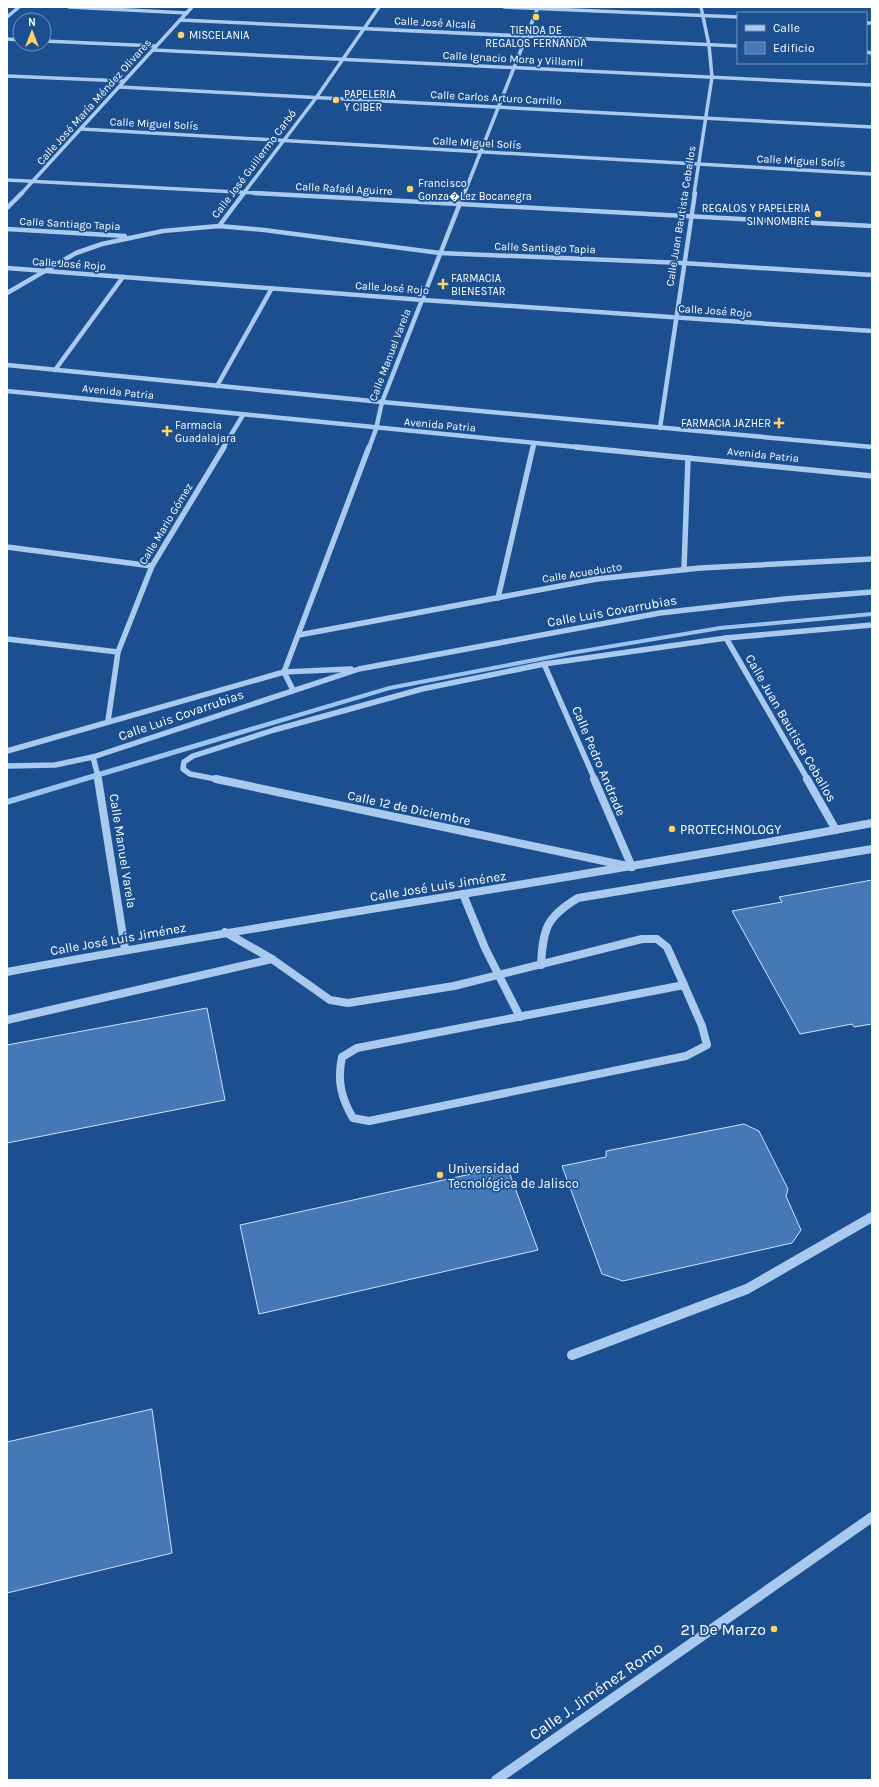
<svg xmlns="http://www.w3.org/2000/svg" width="879" height="1787" font-family="Karla,sans-serif">
	<style>
		.lines { fill: none; stroke-linecap: round; stroke-linejoin: round }
		.stream { fill: #9cc4f0; fill-rule: evenodd }
		.building { fill: #4478b7; stroke: #cfe3fa }
		.minor-far4 { stroke: #a9c9ee; stroke-width: 3.5 }
		.minor-far3 { stroke: #a9c9ee; stroke-width: 4.5 }
		.minor-far2 { stroke: #a9c9ee; stroke-width: 5.5 }
		.minor-far1 { stroke: #a9c9ee; stroke-width: 8 }
		.minor { stroke: #a9c9ee; stroke-width: 10 }
		.poi-dot { fill: #ffd166; stroke: #1b4f8f; stroke-width: 1.5 }
		.labels { text-anchor: middle; dominant-baseline: central; stroke-width: 3.5; stroke-linejoin: round; paint-order: stroke }
		.far-street-label { font-size: 11px; fill: #fff; stroke: #1b4f8f }
		.far-poi-label { font-size: 11px; fill: #fff; stroke: #1b4f8f; text-anchor: start }
		.street-label { font-size: 13px; fill: #fff; stroke: #1b4f8f }
		.poi-label { font-size: 13px; fill: #fff; stroke: #1b4f8f; text-anchor: start }
		.near-poi-label { font-size: 16px; fill: #fff; stroke: #1b4f8f; text-anchor: end }
		.near-street-label { font-size: 16px; fill: #fff; stroke: #1b4f8f }
	</style>
	<rect width="100%" height="100%" fill="#1b4f8f"/>
	<g class="lines">
		<path class="stream" d="M872 612V616L720 630 571 655 390 690 7 805V799L389 686 571 651 720 626Z"/>
	</g>
	<g class="building">
		<path d="M872 880V1024L854 1027 852 1024 800 1034 732 911 782 902 779 897Z"/>
		<path d="M207 1008 225 1100 7 1143V1045Z"/>
		<path d="M744 1124 759 1131 788 1189 786 1196 801 1230 792 1243 623 1281 602 1274 562 1166 606 1157V1151Z"/>
		<path d="M507 1166 538 1250 259 1314 240 1225Z"/>
		<path d="M152 1409 172 1553 7 1593V1442Z"/>
	</g>
	<g class="lines">
		<g class="minor-far4">
			<path d="M69 7 187 13"/>
			<path d="M504 7 738 17"/>
			<path d="M7 17 19 7"/>
			<path d="M180 20 738 46"/>
			<path d="M866 23H872"/>
			<path d="M7 39 20 40"/>
			<path d="M44 41 156 46"/>
			<path d="M153 50 872 85"/>
			<path d="M866 52 872 53"/>
			<path d="M7 76 124 81"/>
			<path d="M120 87 872 127"/>
			<path d="M82 129 872 174"/>
			<path d="M7 180 273 194"/>
			<path d="M21 194 192 7"/>
			<path d="M243 194 316 98 379 7"/>
			<path d="M464 194 538 7"/>
			<path d="M694 194 712 77 709 45 701 7"/>
		</g>
		<g class="minor-far3">
			<path d="M254 193 872 226"/>
			<path d="M7 208 22 193"/>
			<path d="M219 226 244 193"/>
			<path d="M7 229 125 236"/>
			<path d="M7 268 423 300 872 331"/>
			<path d="M7 293 76 253 102 244 163 231 219 226 264 230 440 253 683 263 872 275"/>
			<path d="M7 365 382 402 872 447"/>
			<path d="M55 370 123 277"/>
			<path d="M217 386 272 288"/>
			<path d="M7 391 586 448"/>
			<path d="M660 428 695 193"/>
			<path d="M223 448 243 415"/>
			<path d="M369 448 376 429 382 402 464 193"/>
			<path d="M533 448 534 443"/>
		</g>
		<g class="minor-far2">
			<path d="M576 447 872 476"/>
			<path d="M7 547 152 566"/>
			<path d="M684 569 688 458"/>
			<path d="M498 598 533 447"/>
			<path d="M299 635 597 579 700 568 872 559"/>
			<path d="M726 638 808 780"/>
			<path d="M7 639 118 652"/>
			<path d="M544 664 595 780"/>
			<path d="M293 690 284 672 369 447"/>
			<path d="M108 721 118 652 152 566 224 447"/>
			<path d="M7 751 284 672 351 669"/>
			<path d="M93 757 99 780"/>
			<path d="M7 766 55 765 93 757 359 669 660 613 784 599 872 592"/>
			<path d="M221 780 190 774 183 769 184 762 193 756 274 730 422 689 544 664 726 638 872 625"/>
		</g>
		<g class="minor-far1">
			<path d="M98 779 125 949"/>
			<path d="M216 779 632 867"/>
			<path d="M594 779 632 867"/>
			<path d="M807 779 836 830"/>
			<path d="M463 894 485 948 520 1017"/>
			<path d="M225 932 272 959 330 1000 348 1003 454 986 642 939H657L667 947 684 985"/>
			<path d="M541 965C543 929 546 917 578 898L872 849"/>
			<path d="M7 972C295 918 585 878 872 823"/>
			<path d="M684 985 702 1026 707 1045 686 1056 369 1121 353 1118C341 1098 337 1080 342 1057L357 1048Z"/>
			<path d="M7 1020 272 959"/>
		</g>
		<g class="minor">
			<path d="M572 1355 747 1289 872 1217"/>
			<path d="M496 1780 872 1517"/>
		</g>
	</g>
	<g class="poi-dot">
		<circle cx="536" cy="17" r="4"/>
		<circle cx="181" cy="35" r="4"/>
		<circle cx="336" cy="100" r="4"/>
		<circle cx="410" cy="189" r="4"/>
		<circle cx="818" cy="214" r="4"/>
		<path d="M441 278h4v4h4v4h-4v4h-4v-4h-4v-4h4z"/>
		<path d="M777 417h4v4h4v4h-4v4h-4v-4h-4v-4h4z"/>
		<path d="M165 425h4v4h4v4h-4v4h-4v-4h-4v-4h4z"/>
		<circle cx="672" cy="829" r="4"/>
		<circle cx="440" cy="1175" r="4"/>
		<circle cx="774" cy="1629" r="4"/>
	</g>
	<g class="labels">
		<g class="far-street-label">
			<text transform="translate(435 23) rotate(3)">Calle José Alcalá</text>
			<text transform="translate(513 59) rotate(3)">Calle Ignacio Mora y Villamil</text>
			<text transform="translate(496 98) rotate(3)">Calle Carlos Arturo Carrillo</text>
			<text transform="translate(94 102) rotate(-48)">Calle José María Méndez Olivares</text>
			<text transform="translate(154 124) rotate(3)">Calle Miguel Solís</text>
			<text transform="translate(477 143) rotate(3)">Calle Miguel Solís</text>
			<text transform="translate(801 161) rotate(3)">Calle Miguel Solís</text>
			<text transform="translate(254 164) rotate(-53)">Calle José Guillermo Carbó</text>
			<text transform="translate(344 189) rotate(3)">Calle Rafaél Aguirre</text>
			<text transform="translate(681 216) rotate(-81)">Calle Juan Bautista Ceballos</text>
			<text transform="translate(70 224) rotate(3)">Calle Santiago Tapia</text>
			<text transform="translate(545 248) rotate(2)">Calle Santiago Tapia</text>
			<text transform="translate(69 264) rotate(4)">Calle José Rojo</text>
			<text transform="translate(392 288) rotate(4)">Calle José Rojo</text>
			<text transform="translate(715 311) rotate(4)">Calle José Rojo</text>
			<text transform="translate(390 355) rotate(-69)">Calle Manuel Varela</text>
			<text transform="translate(118 392) rotate(6)">Avenida Patria</text>
			<text transform="translate(440 425) rotate(5)">Avenida Patria</text>
			<text transform="translate(763 455) rotate(6)">Avenida Patria</text>
			<text transform="translate(166 524) rotate(-59)">Calle Mario Gómez</text>
			<text transform="translate(582 573) rotate(-9)">Calle Acueducto</text>
		</g>
		<g class="far-poi-label">
			<text x="536" y="30" text-anchor="middle">TIENDA DE<tspan x="536" dy="13">REGALOS FERNANDA</tspan></text>
			<text x="189" y="35">MISCELANIA</text>
			<text x="344" y="94">PAPELERIA<tspan x="344" dy="13">Y CIBER</tspan></text>
			<text x="418" y="183">Francisco<tspan x="418" dy="13">Gonza�Lez Bocanegra</tspan></text>
			<text x="810" y="208" text-anchor="end">REGALOS Y PAPELERIA<tspan x="810" dy="13">SIN NOMBRE</tspan></text>
			<text x="451" y="278">FARMACIA<tspan x="451" dy="13">BIENESTAR</tspan></text>
			<text x="771" y="423" text-anchor="end">FARMACIA JAZHER</text>
			<text x="175" y="425">Farmacia<tspan x="175" dy="13">Guadalajara</tspan></text>
		</g>
		<g class="street-label">
			<text transform="translate(612 611) rotate(-10)">Calle Luis Covarrubias</text>
			<text transform="translate(181 715) rotate(-19)">Calle Luis Covarrubias</text>
			<text transform="translate(791 728) rotate(60)">Calle Juan Bautista Ceballos</text>
			<text transform="translate(599 761) rotate(67)">Calle Pedro Andrade</text>
			<text transform="translate(409 808) rotate(12)">Calle 12 de Diciembre</text>
			<text transform="translate(123 851) rotate(81)">Calle Manuel Varela</text>
			<text transform="translate(438 886) rotate(-9)">Calle José Luis Jiménez</text>
			<text transform="translate(118 939) rotate(-10)">Calle José Luis Jiménez</text>
		</g>
		<g class="poi-label">
			<text x="680" y="829">PROTECHNOLOGY</text>
			<text x="448" y="1168">Universidad<tspan x="448" dy="15">Tecnológica de Jalisco</tspan></text>
		</g>
		<g class="near-poi-label">
			<text x="766" y="1629">21 De Marzo</text>
		</g>
		<g class="near-street-label">
			<text transform="translate(596 1691) rotate(-35)">Calle J. Jiménez Romo</text>
		</g>
	</g>
	<rect width="879" height="1787" fill="none" stroke="#ffffff" stroke-width="16"/>
	<rect x="737" y="12" width="130" height="52" fill="#1b4f8f" stroke="#7695bc"/>
	<rect x="745" y="25" width="20" height="6" fill="#a9c9ee" stroke="#7695bc"/>
	<text x="773" y="32" font-size="12" fill="#ffffff">Calle</text>
	<rect x="745" y="42" width="20" height="12" fill="#4478b7" stroke="#7695bc"/>
	<text x="773" y="52" font-size="12" fill="#ffffff">Edificio</text>
	<g transform="translate(32 32)"><circle r="19" fill="#1b4f8f" stroke="#7695bc"/>
	<path d="M0-3L7 15L0 10L-7 15Z" fill="#ffd166"/>
	<text y="-6" font-size="11" font-weight="bold" text-anchor="middle" fill="#ffffff">N</text>
	</g>
</svg>
